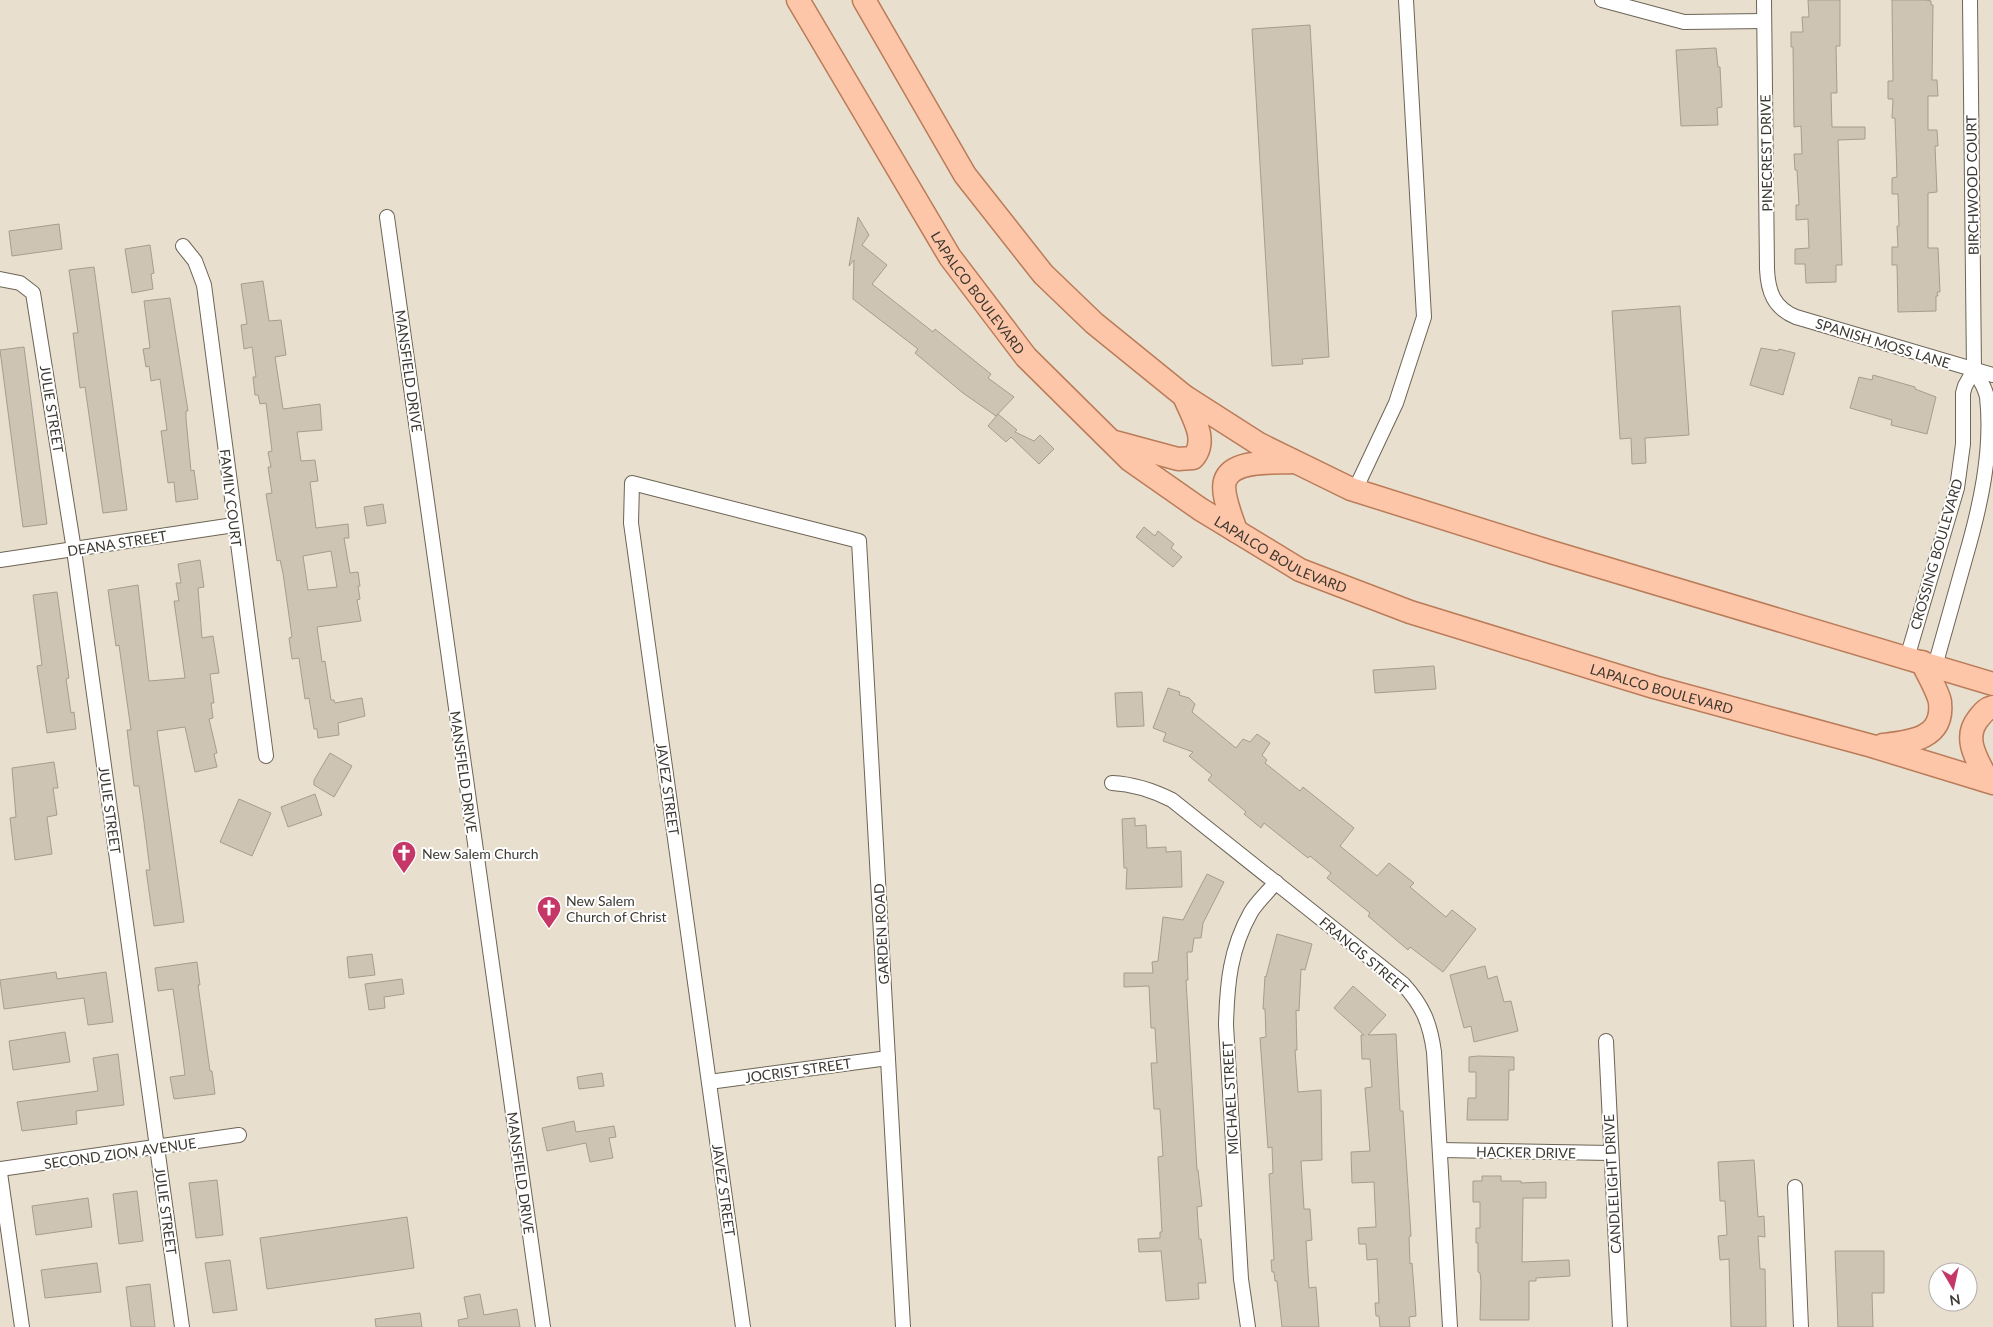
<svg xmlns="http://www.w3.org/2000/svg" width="1993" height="1327" font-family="Lato,sans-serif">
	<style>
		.building { fill: #cdc4b3; stroke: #a79d8d; fill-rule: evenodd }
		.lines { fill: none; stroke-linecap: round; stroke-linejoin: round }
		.street-casing { stroke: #6c6455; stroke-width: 16 }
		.primary-casing { stroke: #ba7c59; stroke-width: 25 }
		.street { stroke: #fff; stroke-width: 14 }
		.primary { stroke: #fec6a8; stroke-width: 22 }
		.labels { text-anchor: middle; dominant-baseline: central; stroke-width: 4; stroke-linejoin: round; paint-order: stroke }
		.street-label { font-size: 14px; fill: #3d3932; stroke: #fff }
		.poi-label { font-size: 14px; fill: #3d3932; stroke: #fff; text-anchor: start }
	</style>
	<rect width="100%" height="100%" fill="#e9dfce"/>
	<g class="building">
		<path d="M1808 0H1840V46H1836L1837 93H1831L1832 127H1865V139L1838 140 1842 265H1836V282L1806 283 1805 264H1795V249L1809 248 1808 219 1796 220V205H1799L1797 170H1795L1794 154H1802L1801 126 1794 127 1793 47H1791V32H1803L1802 17H1809Z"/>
		<path d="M1892 0H1926L1931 1V5H1933L1932 80H1937L1938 96H1928V130H1937L1938 146H1935L1937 192 1928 193V248H1938L1940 292H1937L1938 296H1936V311L1898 312 1897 265H1892V247H1898L1897 226H1899L1898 194H1892V178L1897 177 1895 118H1892L1893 99H1888V81H1893Z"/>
		<path d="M1310 25 1329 357 1302 359 1303 364 1272 366 1252 29Z"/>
		<path d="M1716 48 1718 67H1720L1722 107 1717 108 1718 125 1681 126 1676 50Z"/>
		<path d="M858 217 869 235 862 245 887 265 872 284 933 332 935 329 991 374 988 378 1014 397 996 416 963 393 915 353 918 349 853 299 854 260 849 266Z"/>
		<path d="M59 224 62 249 12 256 9 231Z"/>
		<path d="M150 245 154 273 151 274 153 289 132 293 125 249Z"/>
		<path d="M94 267 127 510 103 513 85 387 80 388 73 333H78L69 270Z"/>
		<path d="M263 281 269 321 281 320 286 355 275 357 283 409 320 404 322 430 297 432 301 461 315 460 318 481 310 482 316 528 348 524 349 538H344L350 573 358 572 360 586H358L360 599 357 600 361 621 317 627 322 662 325 661 331 700H334L335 703 362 698 365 716 338 723 339 735 318 738 317 729H314L309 698 305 699 299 658 292 659 289 638 292 637 283 573 280 560 277 561 266 494 272 493 268 467H271L268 452 272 451 266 403 260 404 258 395H255L253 377H256L252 347 244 349 241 325 247 324 241 284ZM331 551 337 587 308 590 303 556Z"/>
		<path d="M170 298 188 411H186V419L191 471 194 470 198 499 176 502 174 482 168 483 161 431 167 430 160 379 151 381 149 366 146 367 143 349 150 348 144 301Z"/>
		<path d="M1680 306 1689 435 1645 438 1646 463 1632 464 1631 438 1620 439 1612 311Z"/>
		<path d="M24 347 47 524 23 527 0 350Z"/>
		<path d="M1761 348 1778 351 1779 349 1795 353 1783 395 1750 385Z"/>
		<path d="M1873 375 1915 387V389L1936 397 1927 434 1891 425 1892 420 1850 408 1859 377 1872 380Z"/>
		<path d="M998 414 1017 430 1015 432 1034 441 1040 435 1054 449 1039 464 1011 437 1006 442 988 426Z"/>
		<path d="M383 504 386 523 367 526 364 507Z"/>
		<path d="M1144 527 1155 536 1158 531 1174 544 1171 548 1182 557 1173 567 1136 537Z"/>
		<path d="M200 560 204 587 198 588 202 638 213 636 219 673 210 674 214 703H211L213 718 209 719 217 753 214 754 217 767 195 772 185 727 157 731 184 922 154 926 146 870H150L144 822 139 786H134L127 730H131L119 645 116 646 108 590 138 585 149 681 185 678 174 601H179L176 583H181L178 564Z"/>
		<path d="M57 592 69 678 66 679 71 713 74 712 76 729 47 733 37 666 42 665 33 595Z"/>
		<path d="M1434 666 1436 689 1375 693 1373 670Z"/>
		<path d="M1168 688 1180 692 1179 695 1189 698 1195 704 1192 712 1236 748 1243 739 1250 742 1257 734 1270 743 1262 755 1267 760 1265 763 1300 791 1303 787 1354 828 1340 846 1377 876 1389 863 1414 883 1410 887 1446 917 1452 910 1476 929 1443 972 1410 947 1408 950 1368 916 1370 913 1327 878 1331 873 1310 856 1308 858 1264 823 1261 828 1244 814 1246 812 1238 805 1208 780 1212 775 1189 756 1193 752 1163 741 1166 733 1153 728Z"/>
		<path d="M1142 692 1144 726 1117 727 1115 693Z"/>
		<path d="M330 753 352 766 334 797 314 785V780Z"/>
		<path d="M54 762 58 788H53L57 815 47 817 52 854 15 860 10 818 16 817 12 768Z"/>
		<path d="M315 794 322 815 288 827 281 807Z"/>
		<path d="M239 799 271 813 252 856 220 842Z"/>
		<path d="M1135 818V826L1146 825 1147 848 1166 847V852L1181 851 1182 887 1126 889 1127 868H1124L1122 819Z"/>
		<path d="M1207 874 1224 882 1203 923 1201 938H1194L1192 952H1187L1188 980H1186L1197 1170H1198L1202 1206 1197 1207 1199 1239H1201L1206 1283H1198L1199 1299 1166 1301 1161 1251 1139 1252 1138 1239 1160 1238V1232H1162L1158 1157 1163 1156 1160 1109H1154L1151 1063H1157L1155 1028H1151L1149 986 1124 987V973H1153L1152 962 1158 961 1163 917 1183 920Z"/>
		<path d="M1277 934 1312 944 1305 970 1301 969 1299 1011 1296 1010 1297 1050H1295L1298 1092 1321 1090 1322 1160 1301 1161 1304 1209H1310L1312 1240 1306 1241 1309 1288 1316 1287 1319 1327H1282L1277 1281H1275L1274 1272H1272L1271 1260H1274L1269 1174 1273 1173 1272 1147 1268 1148 1260 1038 1266 1037 1265 1009H1263L1265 976 1266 977Z"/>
		<path d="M372 954 375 975 349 978 347 957Z"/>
		<path d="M197 962 200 985H198L210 1071H212L215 1094 174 1099 170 1077 185 1075 180 1037 173 989 158 991 155 968Z"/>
		<path d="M1485 966 1488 979 1497 976 1504 1002 1511 1001 1518 1031 1474 1042 1471 1026 1464 1028 1450 975Z"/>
		<path d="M56 972 57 979 106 972 113 1022 88 1025 84 998 4 1009 0 980Z"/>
		<path d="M402 979 404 994 384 997 385 1008 369 1010 365 984Z"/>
		<path d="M1353 986 1386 1015 1368 1035 1396 1034 1400 1111H1403L1408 1188 1411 1236 1409 1237 1410 1264 1412 1263 1415 1301 1416 1316 1409 1317 1410 1327H1380L1379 1316H1376L1375 1303H1379L1377 1259 1367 1260 1366 1244H1359L1358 1228 1376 1227 1374 1182 1352 1183 1351 1152 1370 1151 1365 1088 1372 1087 1370 1059H1362L1361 1035H1364L1334 1008Z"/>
		<path d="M65 1032 70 1062 13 1070 9 1041Z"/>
		<path d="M118 1054 124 1105 76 1111 77 1124 22 1131 17 1102 98 1091 93 1058Z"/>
		<path d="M1478 1056 1514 1057V1070H1509L1508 1120H1467L1468 1098H1476V1072H1469V1057Z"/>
		<path d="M602 1073 604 1086 579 1089 577 1077Z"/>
		<path d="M574 1121 576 1132 614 1126 616 1137 609 1138 613 1158 590 1162 586 1143 547 1151 542 1128Z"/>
		<path d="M1754 1160 1758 1217 1764 1216 1765 1237 1758 1236 1760 1269H1765L1766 1327H1731L1729 1259 1720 1260 1718 1236 1727 1235 1725 1201H1720L1718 1162Z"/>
		<path d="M1482 1176H1501V1181H1521V1183L1546 1182V1198H1523L1522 1262 1569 1260 1570 1276 1536 1278V1281H1529V1320H1480L1481 1282 1480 1273 1478 1272V1243H1476V1228H1480V1202H1473V1181H1482Z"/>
		<path d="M217 1180 223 1235 196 1238 189 1183Z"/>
		<path d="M137 1191 143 1241 119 1244 113 1194Z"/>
		<path d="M88 1198 92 1227 36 1235 32 1206Z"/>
		<path d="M407 1217 414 1268 267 1289 260 1238Z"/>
		<path d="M1835 1251H1884V1293H1872L1873 1327H1838Z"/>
		<path d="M230 1260 237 1310 213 1313 205 1263Z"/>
		<path d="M97 1263 101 1292 45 1298 41 1270Z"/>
		<path d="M150 1284 155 1327H131L126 1287Z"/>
		<path d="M480 1294 484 1315 517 1309 520 1327H459L458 1320 468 1318 464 1297Z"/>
		<path d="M420 1313 422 1327H376L375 1319Z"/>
	</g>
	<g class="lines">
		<defs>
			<g id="street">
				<path d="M1602 0 1684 22 1764 21"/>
				<path d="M1764 0 1767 269C1768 292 1774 308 1796 317L1993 375"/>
				<path d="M1970 0 1974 370"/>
				<path d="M387 217 543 1327"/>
				<path d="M183 246 195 261 204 285 266 756"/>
				<path d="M0 279 20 283 33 293 74 550 182 1327"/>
				<path d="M1355 490 1396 403 1424 317 1406 0"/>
				<path d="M0 560 234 525"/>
				<path d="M1907 658 1957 488 1963 444V393L1965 386 1974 370"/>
				<path d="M1935 666C1945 630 1955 595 1965 559 1980 508 1993 451 1987 397 1985 387 1979 378 1974 370"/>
				<path d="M1112 783C1134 784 1152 790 1172 800L1403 984C1423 1006 1430 1023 1434 1052L1450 1327"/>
				<path d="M1606 1041 1620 1327"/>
				<path d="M709 1082 888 1058"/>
				<path d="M1440 1150 1611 1153"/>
				<path d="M0 1169 239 1135"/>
				<path d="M0 1173 22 1327"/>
				<path d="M1795 1187 1801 1327"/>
				<path d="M743 1327 631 523 632 483 859 541 903 1327"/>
				<path d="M1248 1327 1241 1279 1226 1025C1227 984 1230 949 1251 912 1257 902 1268 892 1276 882"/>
			</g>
			<g id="primary">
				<path id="s1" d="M798 0 950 257 1026 357 1130 460 1200 509 1300 570 1410 612 1654 687 1872 746 1993 783"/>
				<path d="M864 0 965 175 1043 274 1094 323 1184 396 1259 444 1351 489 1551 552 1993 684"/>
				<path d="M1115 442 1178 459 1193 458C1209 440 1192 416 1184 396"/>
				<path d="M1236 531C1232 518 1221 494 1225 481 1232 459 1274 463 1293 462"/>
				<path d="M1883 745C1910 742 1944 739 1940 702 1938 691 1927 673 1922 662"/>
				<path d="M1988 781C1978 761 1962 739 1978 719 1983 713 1985 709 1993 707"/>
			</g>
		</defs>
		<use href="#street" class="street-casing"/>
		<use href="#primary" class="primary-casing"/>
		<use href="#street" class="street"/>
		<use href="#primary" class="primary"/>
	</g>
	<defs>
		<symbol id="church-pin" viewBox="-11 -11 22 30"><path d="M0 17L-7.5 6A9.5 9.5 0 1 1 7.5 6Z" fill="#c43767" stroke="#fff"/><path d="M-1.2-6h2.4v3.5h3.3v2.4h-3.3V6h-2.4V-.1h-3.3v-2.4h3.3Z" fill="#fff"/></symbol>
	</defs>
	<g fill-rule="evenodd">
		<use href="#church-pin" x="390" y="839" width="28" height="38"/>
		<use href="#church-pin" x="535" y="894" width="28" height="38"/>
	</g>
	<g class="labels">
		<g class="street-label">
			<text transform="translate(1766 153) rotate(-91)">PINECREST DRIVE</text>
			<text transform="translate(1972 185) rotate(-91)">BIRCHWOOD COURT</text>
			<text stroke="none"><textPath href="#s1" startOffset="344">LAPALCO BOULEVARD</textPath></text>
			<text transform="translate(1883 343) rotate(17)">SPANISH MOSS LANE</text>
			<text transform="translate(409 371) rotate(82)">MANSFIELD DRIVE</text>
			<text transform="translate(52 409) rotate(81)">JULIE STREET</text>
			<text transform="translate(231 498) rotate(83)">FAMILY COURT</text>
			<text transform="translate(117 543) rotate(-9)">DEANA STREET</text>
			<text stroke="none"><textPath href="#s1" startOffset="749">LAPALCO BOULEVARD</textPath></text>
			<text transform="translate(1936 554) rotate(-74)">CROSSING BOULEVARD</text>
			<text stroke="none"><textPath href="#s1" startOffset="1154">LAPALCO BOULEVARD</textPath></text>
			<text transform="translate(464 772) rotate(82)">MANSFIELD DRIVE</text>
			<text transform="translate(668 789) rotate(82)">JAVEZ STREET</text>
			<text transform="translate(110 810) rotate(82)">JULIE STREET</text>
			<text transform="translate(881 934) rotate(-93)">GARDEN ROAD</text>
			<text transform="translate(1364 955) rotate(40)">FRANCIS STREET</text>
			<text transform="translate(798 1070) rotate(-8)">JOCRIST STREET</text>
			<text transform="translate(1230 1098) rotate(-93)">MICHAEL STREET</text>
			<text transform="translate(1526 1152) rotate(1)">HACKER DRIVE</text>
			<text transform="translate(120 1153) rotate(-8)">SECOND ZION AVENUE</text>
			<text transform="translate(521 1173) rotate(82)">MANSFIELD DRIVE</text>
			<text transform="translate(1612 1184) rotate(-93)">CANDLELIGHT DRIVE</text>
			<text transform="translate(724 1190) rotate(82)">JAVEZ STREET</text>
			<text transform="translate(166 1211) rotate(82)">JULIE STREET</text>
		</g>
		<g class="poi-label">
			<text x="422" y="853">New Salem Church</text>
			<text x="566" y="900">New Salem<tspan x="566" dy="16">Church of Christ</tspan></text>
		</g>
	</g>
	<g transform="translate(1953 1287) rotate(171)"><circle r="24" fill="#ffffff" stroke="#b1b0ad"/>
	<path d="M0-4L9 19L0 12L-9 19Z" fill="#c43767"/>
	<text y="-8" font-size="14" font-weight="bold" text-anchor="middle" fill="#3d3932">N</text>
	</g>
</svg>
